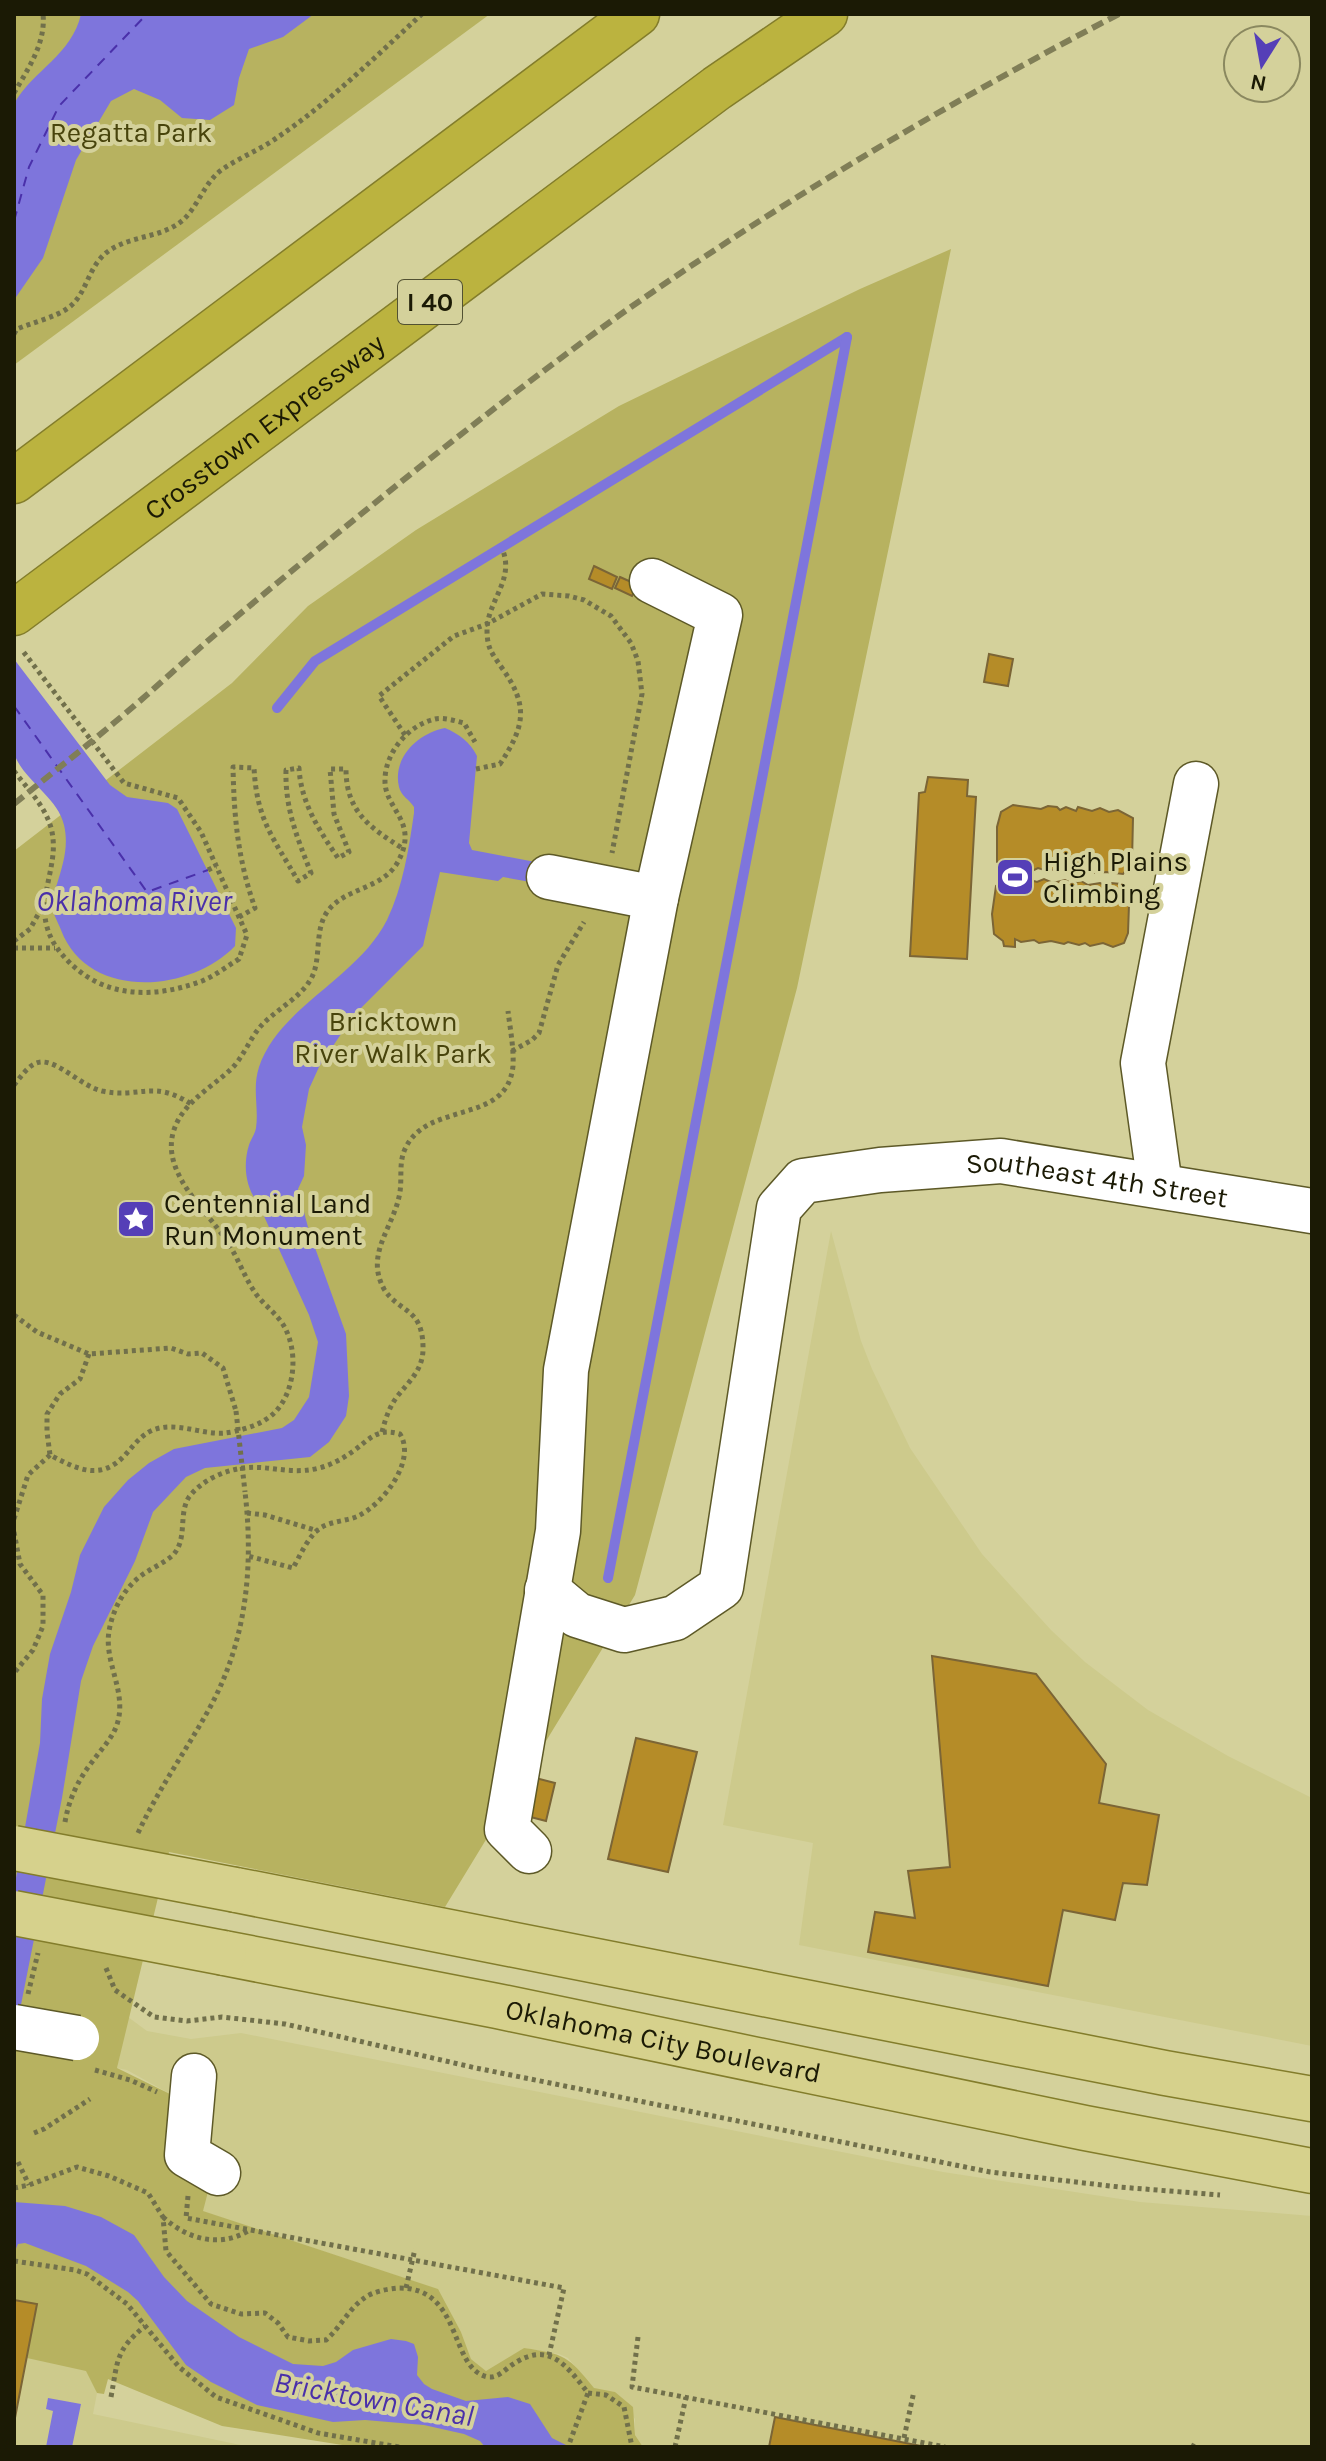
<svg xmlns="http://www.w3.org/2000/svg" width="1326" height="2461" font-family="Karla,sans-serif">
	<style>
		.built { fill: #cdca8c }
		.green { fill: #b7b260 }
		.water { fill: #7e75dc }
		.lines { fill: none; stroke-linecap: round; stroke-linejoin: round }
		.stream { stroke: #7e75dc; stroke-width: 10 }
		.ferry { stroke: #4a30aa; stroke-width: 2; stroke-dasharray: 10 8; stroke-linecap: butt }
		.building { fill: #b58c28; stroke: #7b6536; stroke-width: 2 }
		.minor-casing { stroke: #5d5927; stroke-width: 47 }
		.major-casing { stroke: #837d2b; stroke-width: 47 }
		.highway-casing { stroke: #837d2b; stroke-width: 47 }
		.path { stroke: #71704b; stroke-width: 5; stroke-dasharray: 4 4; stroke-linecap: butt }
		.minor { stroke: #fff; stroke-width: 44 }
		.major { stroke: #d6d18c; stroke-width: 44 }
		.highway { stroke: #bbb33f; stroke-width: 44 }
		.rail { stroke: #807e57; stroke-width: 6; stroke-dasharray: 12 6; stroke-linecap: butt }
		.minor-bridge-casing { stroke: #5d5927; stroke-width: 47; stroke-linecap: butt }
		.major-bridge-casing { stroke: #837d2b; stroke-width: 47; stroke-linecap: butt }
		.path-bridge { stroke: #71704b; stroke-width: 5; stroke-dasharray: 4 4; stroke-linecap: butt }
		.minor-bridge { stroke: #fff; stroke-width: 44 }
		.major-bridge { stroke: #d6d18c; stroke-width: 44 }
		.labels { text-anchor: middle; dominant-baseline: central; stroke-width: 8; stroke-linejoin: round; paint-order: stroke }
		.shield { fill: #d4d19b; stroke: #525132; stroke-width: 2 }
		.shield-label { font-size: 26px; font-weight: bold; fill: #1b1a05 }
		.park-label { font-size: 28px; fill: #48440c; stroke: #d4d19b }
		.street-label { font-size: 28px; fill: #1b1a05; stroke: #d4d19b }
		.poi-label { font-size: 28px; fill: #1b1a05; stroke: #d4d19b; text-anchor: start }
		.water-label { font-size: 30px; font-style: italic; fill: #4a30aa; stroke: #d4d19b }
	</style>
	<rect width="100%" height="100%" fill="#d4d19b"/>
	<g class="built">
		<path d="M831 1231 861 1341 872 1369 910 1448 982 1554 1051 1630 1085 1662 1148 1710 1228 1756 1312 1798V2046L799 1945 813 1843 723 1825Z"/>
		<path d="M128 2017 147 2031 191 2039 241 2033 943 2172 1140 2202 1312 2216V2447H643L635 2435V2419L615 2392 594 2389 568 2358 559 2354 524 2348 487 2372 471 2359 461 2332 437 2289 202 2211 172 2095 127 2070 117 2068Z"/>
		<path d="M14 2300 37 2304 87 2371 97 2393 93 2414 250 2447H14Z"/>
	</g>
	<g class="green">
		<path d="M14 14H490L14 365Z"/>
		<path d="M951 249 797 988 635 1595 445 1907 169 1852 117 2068 172 2095 210 2184 203 2211 438 2289 461 2332 471 2359 486 2371 524 2348C565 2354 568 2356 594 2388L615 2392 633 2407 635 2435 643 2447H355L222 2426 108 2379 104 2394 97 2393 86 2371 27 2358 37 2304 14 2300V851L232 683 308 606 416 530 619 406 860 289Z"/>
	</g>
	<g class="water">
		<path d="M81 14H314L283 37 249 49 239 78 234 105 210 120 182 118 160 100 134 89 111 101 76 160 43 258 14 300V104C33 70 72 55 81 14Z"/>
		<path d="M14 659 110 785 127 797 168 803 177 809 236 928 235 946C190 993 88 1001 61 930 58 922 51 910 51 902 51 897 55 889 57 884 63 864 69 846 64 825 58 798 25 781 15 756 10 745 14 676 14 659Z"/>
		<path d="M445 728C459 734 470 742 477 756L469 843 472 850 551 865 547 885 503 877 498 881 440 872 423 946 353 1016 319 1067 309 1089 302 1127 306 1145 304 1176 298 1189 309 1231 346 1334 349 1396 346 1416 329 1442 310 1457 205 1468 186 1477 153 1512 135 1561 93 1646 81 1681 62 1798 14 2040V1889L40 1743 42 1699 50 1654 71 1592 80 1555 104 1507 128 1480 149 1463 174 1449 282 1428 294 1420 309 1397 318 1342 309 1315 258 1203C245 1187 243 1164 249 1145 251 1139 255 1134 256 1128 259 1107 252 1089 259 1067 279 1007 358 978 387 920 403 887 409 848 414 813V807C409 799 401 796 399 787 392 757 419 733 445 728Z"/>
		<path d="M14 2202 65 2206 101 2217 134 2235 164 2277 187 2301 239 2337 293 2364 323 2366 336 2362 353 2350 391 2339 406 2341 414 2344 418 2357 417 2375 424 2384 432 2389 466 2401 508 2397 530 2404 552 2438 570 2447H485L480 2441 464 2434 424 2425 365 2420 333 2422 257 2405 211 2382 186 2365 138 2301 128 2292 86 2266 25 2243 18 2244 14 2253Z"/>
		<path d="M48 2398 81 2404 72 2447H46L53 2411 46 2409Z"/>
	</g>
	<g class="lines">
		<g class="stream">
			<path d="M277 708 315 661 847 337"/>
			<path d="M608 1578 847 337"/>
		</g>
		<g class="ferry">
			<path d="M14 221 29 167 59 106 147 14"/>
			<path d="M14 706 147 892 208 870"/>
		</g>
	</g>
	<g class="building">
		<path d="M594 566 617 577 612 589 589 579Z"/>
		<path d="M620 577 638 585 632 596 615 588Z"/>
		<path d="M989 654 1013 659 1008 686 984 682Z"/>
		<path d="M928 777 968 780 967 796 976 797 967 959 910 956 919 793 925 792Z"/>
		<path d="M1013 805 1041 809 1048 806 1057 807 1060 810 1066 807 1076 811 1078 807 1092 811 1100 808 1109 812 1118 810 1133 818 1132 862 1123 874 1106 872 1095 873 1089 870 1076 872 1071 869 1065 872 1055 869 1048 871 1038 868 1032 871 1022 869V880L1027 879 1037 882 1044 879 1053 883 1065 880 1071 883 1081 881 1088 885 1100 883 1106 886 1111 883 1121 884 1134 892 1133 905H1129L1128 933 1124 943 1113 947 1103 943 1090 946 1085 943 1079 945 1068 942 1064 944 1051 941 1039 943 1034 940 1021 942 1015 939V947L1004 946 1003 941 994 934 992 914 996 886 1000 882 1008 879 1009 868 997 862V827L1001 812Z"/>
		<path d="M932 1656 1036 1674 1106 1764 1099 1803 1159 1815 1147 1885 1123 1883 1115 1920 1063 1910 1048 1986 868 1952 875 1912 915 1918 908 1871 950 1867Z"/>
		<path d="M636 1738 697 1752 668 1872 608 1859Z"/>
		<path d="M524 1775 555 1783 546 1821 515 1813Z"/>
		<path d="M14 2300 37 2304 14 2423Z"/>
		<path d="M775 2417 926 2447H769Z"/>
	</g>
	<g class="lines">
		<defs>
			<g id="minor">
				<path d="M549 877 656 898"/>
				<path d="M1160 1186 1143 1063 1196 784"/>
				<path id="s1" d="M547 1590 577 1615 624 1630 675 1618 721 1587 779 1208 803 1181 880 1170 1001 1161 1312 1211"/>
				<path d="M529 1851 507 1829 558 1531 566 1370 656 898 720 615 652 581"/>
				<path d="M194 2076 187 2155 218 2173"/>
			</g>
			<g id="major">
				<path d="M236 1890 1165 2073 1312 2099"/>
				<path id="s2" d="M224 1953 497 2006 1085 2128 1312 2171"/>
			</g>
			<g id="highway">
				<path d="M14 481 637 14"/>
				<path id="s3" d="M14 613 717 88 825 14"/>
			</g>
		</defs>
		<use href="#minor" class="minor-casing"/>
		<use href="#major" class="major-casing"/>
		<use href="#highway" class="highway-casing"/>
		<g class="path">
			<path d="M14 93C28 69 46 43 43 14"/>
			<path d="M14 334 17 329C31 323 56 317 68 308 88 294 87 265 110 250 133 235 162 238 183 220 198 206 204 184 220 171 238 158 260 150 278 137 330 102 376 56 422 14"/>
			<path d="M405 735 379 696 454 636 487 624 542 594 569 596 584 600 611 616 631 643 638 661 642 694 612 853"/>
			<path d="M476 769 500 764C525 726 529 706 502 668 491 652 487 648 487 629 488 601 514 580 503 551"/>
			<path d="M14 771C30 792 51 812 53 839 56 866 40 895 46 923 50 941 59 952 71 964 108 999 156 998 202 981 215 976 227 966 239 959L247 935 201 832 178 798 124 783 22 650"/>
			<path d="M208 870 216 866"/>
			<path d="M239 917 255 908C238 860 234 818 233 767L254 768C257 821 273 837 298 881L311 873C297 837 285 809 286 770L299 768C301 803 319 830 338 858L349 852 334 814 330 769H346C346 811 369 827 402 848"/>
			<path d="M14 941 30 929 45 902"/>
			<path d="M14 948H55"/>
			<path d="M512 1051 532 1040 539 1033 558 965 584 922"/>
			<path d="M14 1085C21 1077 29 1063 41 1062 59 1061 81 1086 102 1091 139 1099 153 1079 191 1104"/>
			<path d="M14 1315 37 1332 89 1354 171 1348 188 1354 202 1353 223 1368 236 1411"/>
			<path d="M89 1354 80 1379 60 1394 47 1414V1432L50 1455C77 1469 101 1482 126 1454 134 1445 141 1435 153 1430 176 1421 201 1435 225 1433 236 1432 256 1426 265 1420 294 1403 300 1356 285 1328 278 1314 262 1304 254 1291 244 1276 238 1258 228 1243 208 1211 162 1175 173 1133 181 1104 208 1090 229 1071 242 1060 249 1040 260 1027 274 1011 297 1000 309 982 323 962 313 933 327 912 344 888 379 890 396 865 422 822 384 810 385 780 385 753 408 725 435 719 444 717 456 721 464 723L475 742"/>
			<path d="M382 1432C385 1420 389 1408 396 1398 409 1381 424 1370 423 1346 422 1307 399 1313 384 1289 365 1255 392 1229 399 1197 403 1181 398 1164 405 1149 427 1100 507 1126 513 1066 514 1048 510 1028 508 1011"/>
			<path d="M247 1513 265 1515 318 1531"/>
			<path d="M14 1519 28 1475 50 1455"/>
			<path d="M14 1532 20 1564 43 1595V1626L33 1650 14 1673"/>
			<path d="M65 1822C69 1799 78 1780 92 1762 102 1748 114 1737 118 1721 126 1690 104 1662 109 1631 113 1609 124 1588 142 1575 152 1568 164 1563 173 1555 188 1539 178 1514 189 1497 195 1489 203 1483 212 1478 257 1455 280 1478 319 1468 331 1465 342 1459 352 1452 369 1440 377 1427 400 1434 417 1461 382 1505 358 1516 347 1521 333 1521 322 1527 309 1534 300 1556 293 1568L248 1556"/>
			<path d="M138 1833C158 1790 185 1752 208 1711 246 1643 254 1569 245 1492"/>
			<path d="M106 1968 115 1990 154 2017 187 2021 222 2017 285 2024 476 2068 990 2172 1119 2187 1220 2195"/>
			<path d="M28 1994 38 1953"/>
			<path d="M95 2070 130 2080 157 2092"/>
			<path d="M34 2133 44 2129 90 2099"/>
			<path d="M18 2162 29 2185"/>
			<path d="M14 2188 29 2185 77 2167 109 2176 148 2193 163 2217 166 2251 211 2304 241 2314 265 2313 278 2323 288 2337 309 2341 326 2340C340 2328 348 2310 363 2299 371 2292 387 2289 398 2288 464 2287 448 2369 488 2377 496 2378 503 2372 509 2367 547 2339 565 2363 588 2393L568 2447"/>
			<path d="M188 2196 186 2218 564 2288 549 2355"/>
			<path d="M163 2217C187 2239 219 2248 248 2231"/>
			<path d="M14 2261 75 2270 87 2274 127 2304 179 2367 216 2397 318 2433 399 2447"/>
			<path d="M406 2288 415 2249"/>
			<path d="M638 2337 632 2387 945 2447"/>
			<path d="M588 2393 606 2395 624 2407 632 2447"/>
			<path d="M111 2397C118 2360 115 2351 145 2326"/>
			<path d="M904 2438 914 2391"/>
			<path d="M1191 2445 1195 2447"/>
			<path d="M675 2447 686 2397"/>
		</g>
		<use href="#minor" class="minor"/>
		<use href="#major" class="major"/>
		<use href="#highway" class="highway"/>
		<path class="rail" d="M14 804C48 776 82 750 115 722 154 690 190 655 229 623 356 517 486 411 621 314 780 202 946 104 1119 14"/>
		<defs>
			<path id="minor-bridge" d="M14 2027 77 2038"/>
			<g id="major-bridge">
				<path d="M14 1848 236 1890"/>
				<path d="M14 1913 224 1953"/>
			</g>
		</defs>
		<use href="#minor-bridge" class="minor-bridge-casing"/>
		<use href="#major-bridge" class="major-bridge-casing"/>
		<path class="path-bridge" d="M236 1411 245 1492"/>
		<use href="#minor-bridge" class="minor-bridge"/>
		<use href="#major-bridge" class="major-bridge"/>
	</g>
	<defs>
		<symbol id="stadium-square" viewBox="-11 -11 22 22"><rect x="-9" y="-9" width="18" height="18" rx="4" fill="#553fb7" stroke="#d4d19b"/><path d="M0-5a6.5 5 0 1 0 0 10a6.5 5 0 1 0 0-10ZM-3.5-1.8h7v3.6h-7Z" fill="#fff"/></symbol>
		<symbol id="sight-square" viewBox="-11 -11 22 22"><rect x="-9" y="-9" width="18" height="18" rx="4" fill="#553fb7" stroke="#d4d19b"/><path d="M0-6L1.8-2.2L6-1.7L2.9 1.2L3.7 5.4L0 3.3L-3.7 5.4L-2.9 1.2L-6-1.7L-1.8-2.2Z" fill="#fff"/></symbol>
	</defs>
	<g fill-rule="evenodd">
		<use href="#stadium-square" x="993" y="855" width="44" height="44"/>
		<use href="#sight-square" x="114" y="1197" width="44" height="44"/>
	</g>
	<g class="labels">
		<rect class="shield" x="398" y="280" width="64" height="44" rx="6"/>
		<g class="shield-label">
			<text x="430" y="302">I 40</text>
		</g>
		<g class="park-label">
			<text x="131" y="132">Regatta Park</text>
			<text x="393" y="1021">Bricktown<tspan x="393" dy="32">River Walk Park</tspan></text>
		</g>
		<g class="street-label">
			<text stroke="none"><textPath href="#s3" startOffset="312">Crosstown Expressway</textPath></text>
			<text stroke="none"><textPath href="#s1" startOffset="912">Southeast 4th Street</textPath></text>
			<text stroke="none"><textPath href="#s2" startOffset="448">Oklahoma City Boulevard</textPath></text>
		</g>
		<g class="poi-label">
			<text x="1043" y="861">High Plains<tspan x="1043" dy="32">Climbing</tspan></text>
			<text x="164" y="1203">Centennial Land<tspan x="164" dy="32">Run Monument</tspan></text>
		</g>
		<g class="water-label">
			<text x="134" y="901">Oklahoma River</text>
			<text transform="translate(374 2399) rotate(10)">Bricktown Canal</text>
		</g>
	</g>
	<rect width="1326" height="2461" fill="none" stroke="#1b1a05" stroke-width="32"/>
	<g transform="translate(1262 64) rotate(191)"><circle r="38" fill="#d4d19b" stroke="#8a885f" stroke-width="2"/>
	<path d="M0-6L14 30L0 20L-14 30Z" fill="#553fb7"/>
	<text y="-12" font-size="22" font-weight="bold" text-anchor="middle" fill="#1b1a05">N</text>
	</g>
</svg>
